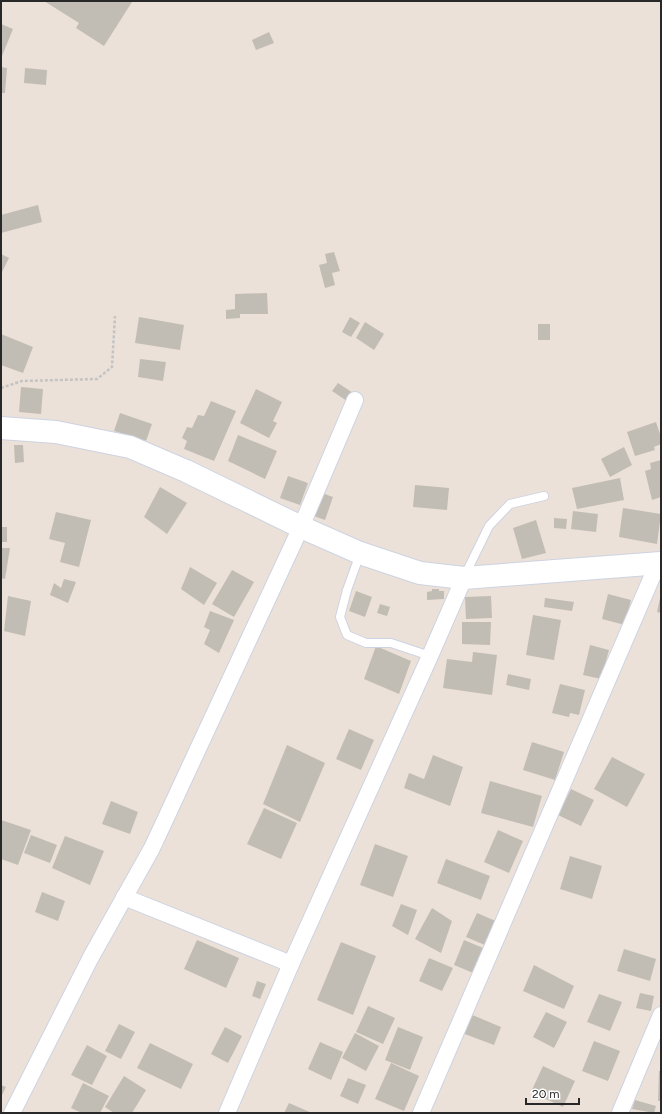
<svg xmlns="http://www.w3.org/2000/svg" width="662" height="1114" font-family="Figtree,sans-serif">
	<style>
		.building { fill: #c2bdb4 }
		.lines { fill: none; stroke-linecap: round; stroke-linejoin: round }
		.lane-casing { stroke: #cdd3e2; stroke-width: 10 }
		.street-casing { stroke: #cdd3e2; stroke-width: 18 }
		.secondary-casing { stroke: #cdd3e2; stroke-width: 24 }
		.path { stroke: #c3c3c3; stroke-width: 2.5; stroke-dasharray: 3 2; stroke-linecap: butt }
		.lane { stroke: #fff; stroke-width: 8 }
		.street { stroke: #fff; stroke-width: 16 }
		.secondary { stroke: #fff; stroke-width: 22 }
	</style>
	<rect width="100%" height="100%" fill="#ebe1d8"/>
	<g class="building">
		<path d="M44 1H130L132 2 104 46 76 28 79 23Z"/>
		<path d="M1 24 13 29 2 56 1 55Z"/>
		<path d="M269 32 274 43 256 50 252 40Z"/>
		<path d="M1 67 7 68 5 93H1Z"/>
		<path d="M25 68 47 70 46 85 24 83Z"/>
		<path d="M38 205 42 222 1 233V215Z"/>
		<path d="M334 252 340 271 332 273 335 285 325 288 319 265 327 263 325 254Z"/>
		<path d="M1 254 9 258 1 274Z"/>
		<path d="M267 293 268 314H240V318L226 319V310L235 309V294Z"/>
		<path d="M139 317 184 325 180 350 135 343Z"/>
		<path d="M350 317 360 323 351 337 342 332Z"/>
		<path d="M365 322 384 334 374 350 356 338Z"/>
		<rect x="538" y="324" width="12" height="16"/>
		<path d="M1 334 33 347 23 373 1 365Z"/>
		<path d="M140 359 166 362 163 381 138 377Z"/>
		<path d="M338 383 353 393 347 401 332 391Z"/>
		<path d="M21 387 43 389 41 414 19 412Z"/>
		<path d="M256 389 282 402 273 421 277 423 269 438 240 423Z"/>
		<path d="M211 401 236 411 214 461 184 449 187 441 182 438 187 427 192 428 198 415 204 416Z"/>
		<path d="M120 413 152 424 146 441 114 431Z"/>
		<path d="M656 422 661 437V444L654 447 655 450 635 456 627 432Z"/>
		<path d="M238 435 277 451 265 479 228 461Z"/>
		<path d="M14 445H23L24 462 15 463Z"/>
		<path d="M624 447 632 465 610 477 601 459Z"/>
		<path d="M661 460V497L652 500 645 471 651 469 650 463Z"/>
		<path d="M288 476 308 483 300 505 280 498Z"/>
		<path d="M620 478 624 500 577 509 572 488Z"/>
		<path d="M415 485 449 488 447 510 413 507Z"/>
		<path d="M160 487 187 503 167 534 144 517Z"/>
		<path d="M322 493 333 497 325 520 314 516Z"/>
		<path d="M623 508 661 514 657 544 619 537Z"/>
		<path d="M573 511 598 514 596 532 571 529Z"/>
		<path d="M56 512 91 520 79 567 60 562 65 543 49 539Z"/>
		<path d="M554 518 567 519 566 529 554 528Z"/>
		<path d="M536 520 546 553 522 559 513 528Z"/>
		<rect x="1" y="527" width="6" height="15"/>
		<path d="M1 548H10L5 579 1 578Z"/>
		<path d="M190 567 217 583 204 605 181 589Z"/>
		<path d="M232 570 254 582 234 617 212 604Z"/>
		<path d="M64 579 76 582 68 603 50 595 54 583 61 588Z"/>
		<path d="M432 589H439V591H444V599L427 600V592L432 591Z"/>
		<path d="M356 591 372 597 365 617 349 611Z"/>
		<path d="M608 594 631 600 625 625 602 619Z"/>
		<path d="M8 596 31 601 25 636 4 631Z"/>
		<path d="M491 596 492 618 466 619 465 597Z"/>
		<path d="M545 598 574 602 572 611 544 607Z"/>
		<path d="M660 598H661V613L657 612Z"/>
		<path d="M380 604 390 607 387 616 377 613Z"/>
		<path d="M210 611 234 620 219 653 204 644 210 630 204 627Z"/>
		<path d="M533 615 561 620 554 660 526 655Z"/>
		<path d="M462 622H491L490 645 462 644Z"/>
		<path d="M590 645 609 650 601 679 583 675Z"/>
		<path d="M376 646 411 661 399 694 364 679Z"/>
		<path d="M473 652 497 655 492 695 443 688 447 659 472 662Z"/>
		<path d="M508 674 531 679 529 690 506 685Z"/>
		<path d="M560 684 585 690 579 715 570 713 569 717 552 713Z"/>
		<path d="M349 729 374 740 361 770 336 759Z"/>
		<path d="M532 742 564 752 555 780 523 770Z"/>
		<path d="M287 745 325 763 300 822 263 804Z"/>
		<path d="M433 755 463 767 450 806 404 788 409 773 424 779Z"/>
		<path d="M612 757 645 774 627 807 594 789Z"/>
		<path d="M490 781 542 796 533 827 481 813Z"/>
		<path d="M571 789 594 800 581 826 558 815Z"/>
		<path d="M111 801 138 812 130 834 102 824Z"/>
		<path d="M264 808 297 823 281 859 247 844Z"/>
		<path d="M1 820 31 830 18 865 1 859Z"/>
		<path d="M498 830 523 841 509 873 484 862Z"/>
		<path d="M31 835 57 845 50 863 24 853Z"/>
		<path d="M65 836 104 851 90 885 52 868Z"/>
		<path d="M375 844 408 856 393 897 360 885Z"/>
		<path d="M570 856 602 866 592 899 560 889Z"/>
		<path d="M446 859 490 876 481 900 437 883Z"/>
		<path d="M42 892 65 901 58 921 35 912Z"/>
		<path d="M401 904 417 910 408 935 392 926Z"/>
		<path d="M432 908 452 921 441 953 415 939Z"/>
		<path d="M477 913 498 922 487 946 466 937Z"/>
		<path d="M197 940 239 958 226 988 184 969Z"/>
		<path d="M464 940 488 950 478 975 454 965Z"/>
		<path d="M341 942 376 956 353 1015 317 1000Z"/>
		<path d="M624 949 656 959 650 981 617 971Z"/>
		<path d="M429 958 453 968 442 991 419 981Z"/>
		<path d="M534 965 574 986 564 1009 523 991Z"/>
		<path d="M257 981 266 984 260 999 252 996Z"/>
		<path d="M640 993 654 996 651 1011 636 1008Z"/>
		<path d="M599 994 622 1002 610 1031 587 1022Z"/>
		<path d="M368 1006 395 1018 383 1044 356 1032Z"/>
		<path d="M546 1012 567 1022 554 1048 533 1037Z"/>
		<path d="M470 1014 501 1027 494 1045 462 1033Z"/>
		<path d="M119 1024 135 1032 121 1059 105 1051Z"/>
		<path d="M225 1027 242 1036 228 1063 211 1054Z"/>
		<path d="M398 1027 423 1037 410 1070 385 1060Z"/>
		<path d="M355 1033 379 1046 366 1071 342 1058Z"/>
		<path d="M594 1041 620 1051 608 1081 582 1071Z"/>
		<path d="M320 1042 343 1052 331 1080 308 1069Z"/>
		<path d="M150 1043 193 1064 181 1089 137 1068Z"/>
		<path d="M87 1045 107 1056 92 1085 71 1075Z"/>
		<path d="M391 1063 419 1076 404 1111 375 1099Z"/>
		<path d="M543 1066 575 1081 563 1107 531 1092Z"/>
		<path d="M659 1071H661V1101H658Z"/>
		<path d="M124 1076 146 1090 132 1113H114L105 1107Z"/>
		<path d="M348 1078 366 1085 358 1104 340 1096Z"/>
		<path d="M83 1083 109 1096 100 1113H82L71 1108Z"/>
		<path d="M1 1085 6 1087 1 1097Z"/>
		<path d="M635 1100 656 1106 654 1113 632 1109Z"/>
		<path d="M289 1103 312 1113H284Z"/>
	</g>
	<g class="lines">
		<defs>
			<g id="lane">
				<path d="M360 554 347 590 340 617 347 635 366 643H391L430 656"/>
				<path d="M465 575 489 526 510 504 544 496"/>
			</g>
			<g id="street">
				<path d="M124 897 291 964"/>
				<path d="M12 1113 91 957 152 848 301 527 355 400"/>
				<path d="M227 1113 291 964 430 656 464 578"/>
				<path d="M421 1113 658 563"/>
				<path d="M620 1113 661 1015"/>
			</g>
			<path id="secondary" d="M1 428 56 432 130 447 186 471 301 527 360 553 420 573 464 578 661 563"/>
		</defs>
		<use href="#lane" class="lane-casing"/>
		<use href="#street" class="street-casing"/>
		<use href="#secondary" class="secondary-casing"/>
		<path class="path" d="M1 388 22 381 97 379 112 367 115 316"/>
		<use href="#lane" class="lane"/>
		<use href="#street" class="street"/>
		<use href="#secondary" class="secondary"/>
	</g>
	<rect width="662" height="1114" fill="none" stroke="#282828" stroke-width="4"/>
	<path d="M526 1098v6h53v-6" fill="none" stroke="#282828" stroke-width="2"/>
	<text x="532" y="1098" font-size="12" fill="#282828" stroke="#ffffff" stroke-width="3" paint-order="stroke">20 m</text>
</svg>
